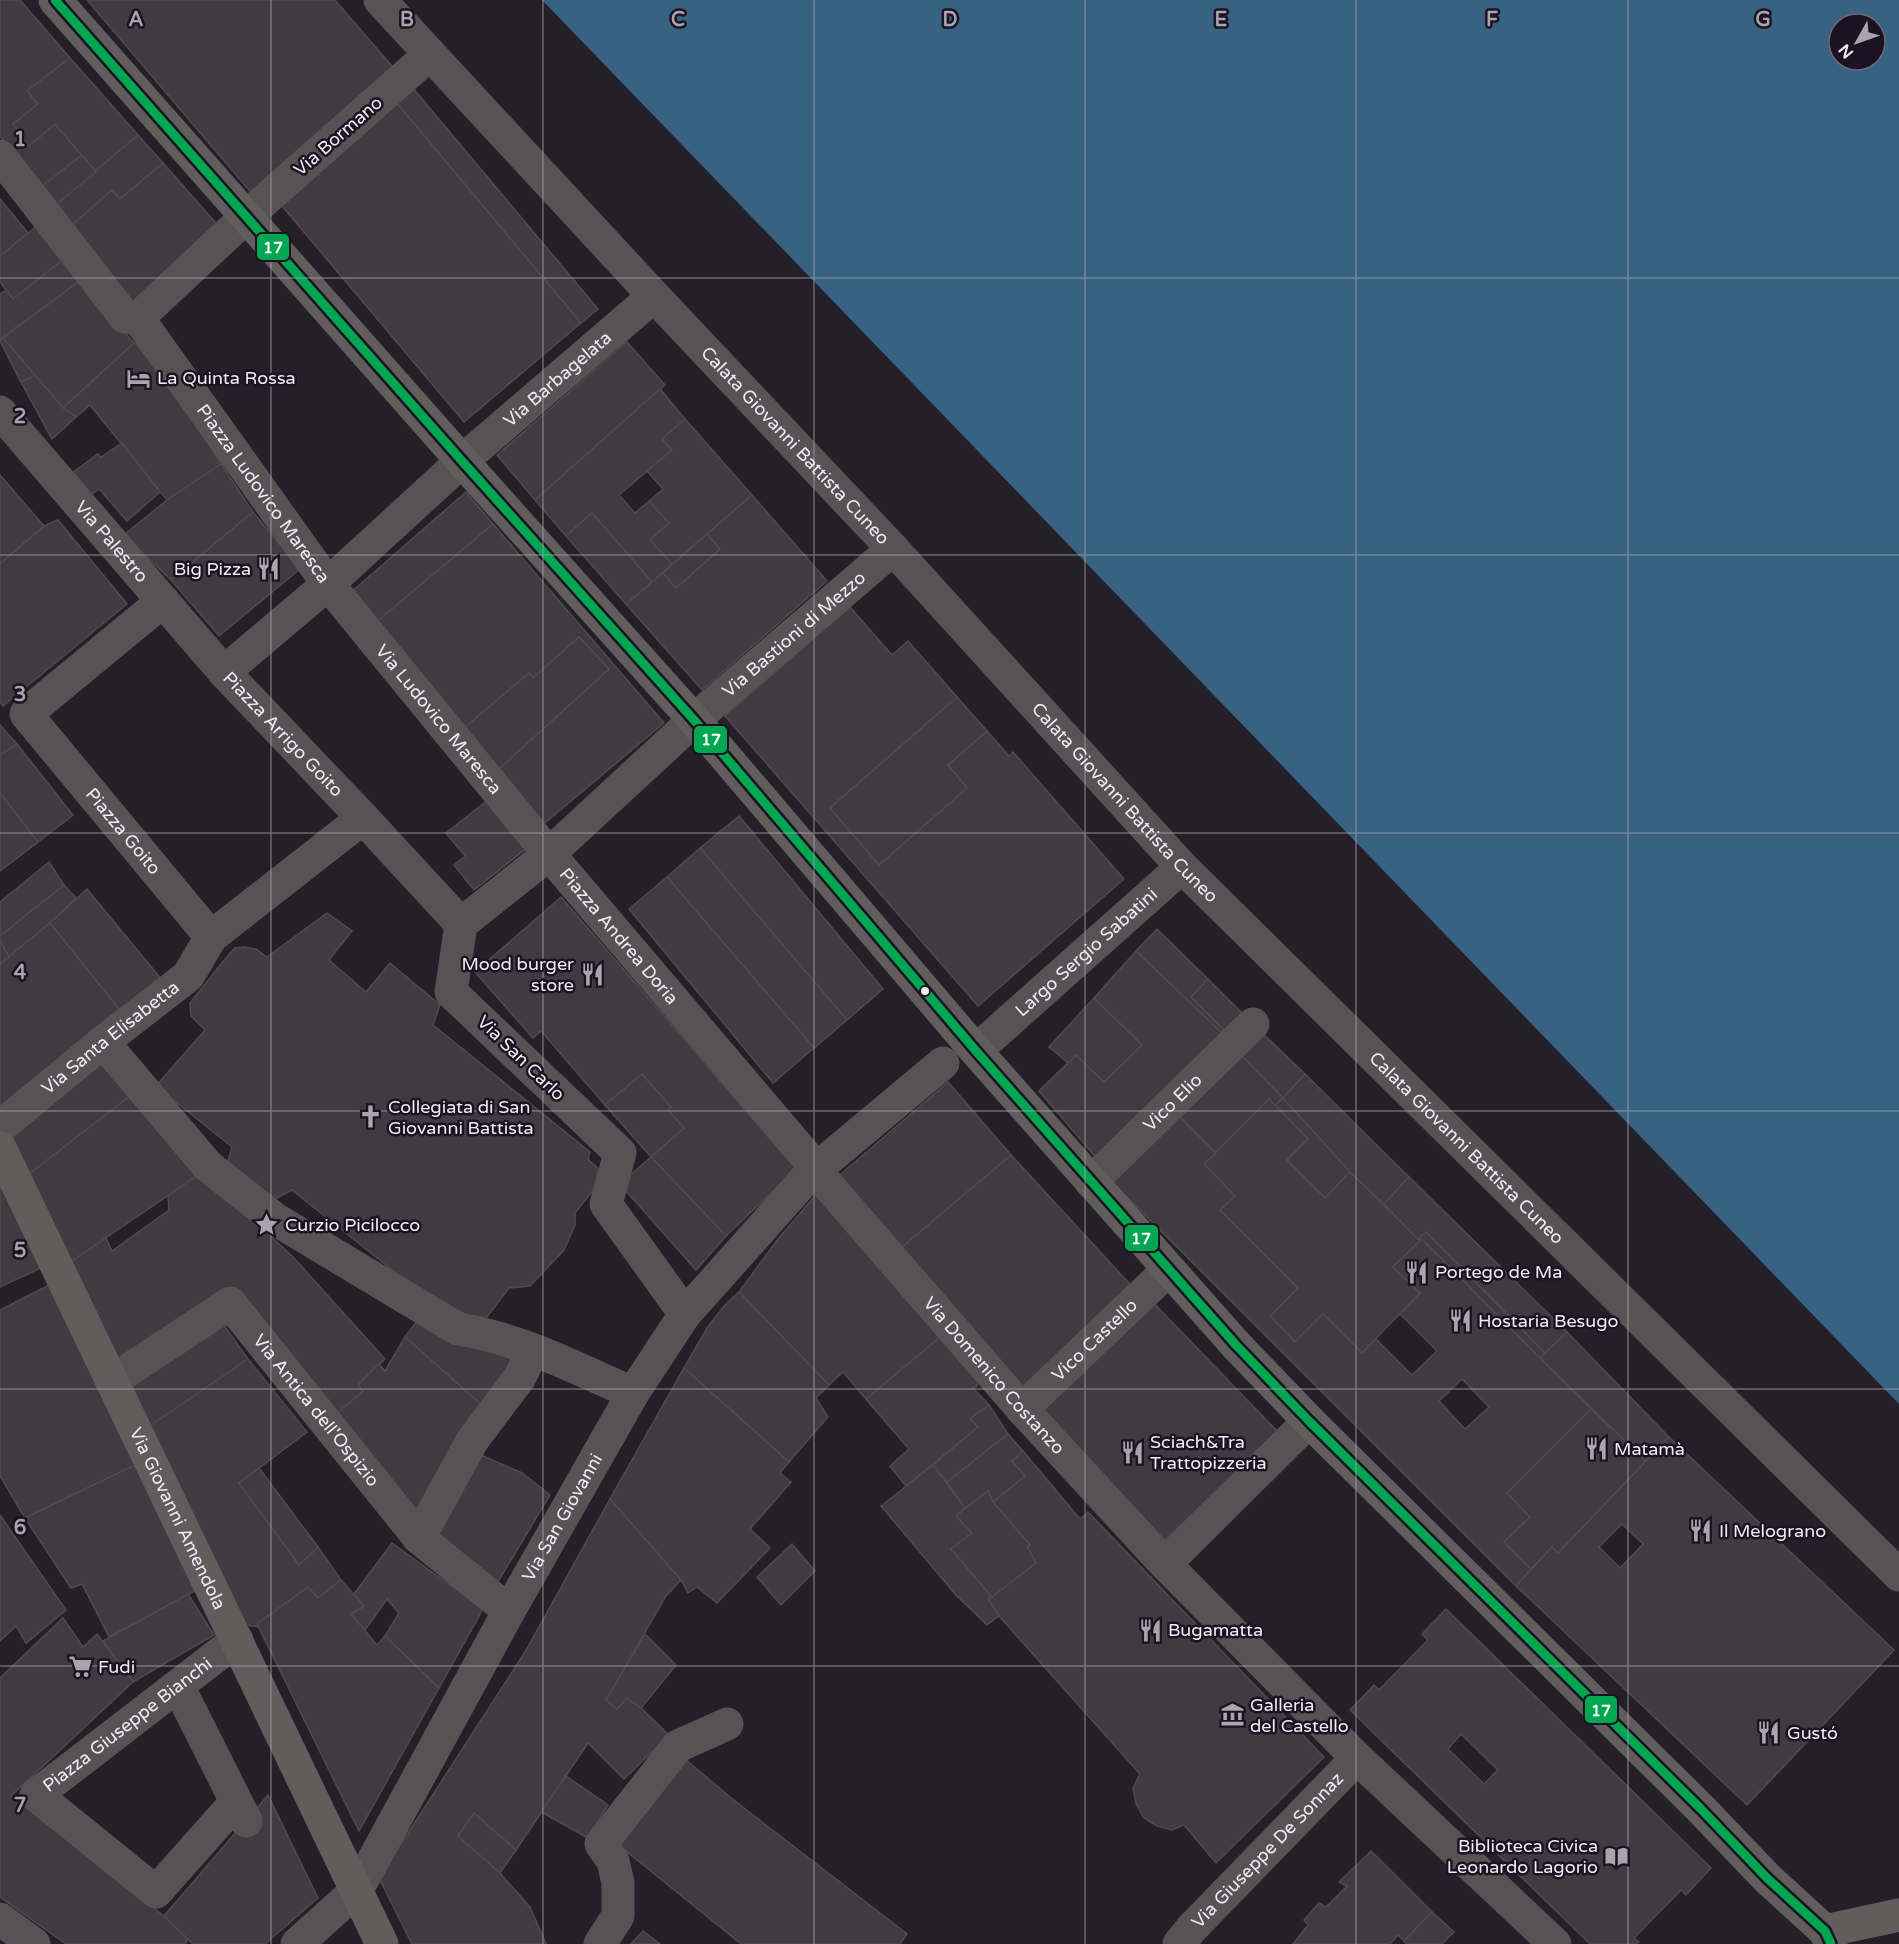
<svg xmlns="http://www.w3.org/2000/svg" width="1899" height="1944" font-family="'Varela Round',sans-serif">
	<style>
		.water { fill: #376282; fill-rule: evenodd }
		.building { fill: #413b41; stroke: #504a50; stroke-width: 1.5; fill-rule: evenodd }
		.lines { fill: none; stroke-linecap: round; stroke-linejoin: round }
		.minor { stroke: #565354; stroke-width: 33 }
		.major { stroke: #615d5c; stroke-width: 33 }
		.bus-1-casing { stroke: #1b1222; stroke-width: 14 }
		.bus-1 { stroke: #00a651; stroke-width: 9 }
		.grid { fill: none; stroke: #aaa4ae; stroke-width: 1.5; stroke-opacity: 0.55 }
		.bus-dot { fill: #f2ebf6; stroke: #1b1222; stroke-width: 2 }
		.labels { text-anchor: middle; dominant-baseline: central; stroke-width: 5; stroke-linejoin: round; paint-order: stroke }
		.street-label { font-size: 18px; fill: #f2ebf6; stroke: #1b1222 }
		.poi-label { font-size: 18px; fill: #f2ebf6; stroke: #1b1222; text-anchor: start }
		.grid-label { font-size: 20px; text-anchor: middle; font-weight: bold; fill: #aaa4ae; stroke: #1b1222; stroke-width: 5; stroke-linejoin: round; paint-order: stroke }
		.line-badge { stroke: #1b1222; stroke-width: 2 }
		.badge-label { font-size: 16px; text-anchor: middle; font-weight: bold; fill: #fff }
	</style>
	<rect width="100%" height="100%" fill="#241f28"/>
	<path class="water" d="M542 0H1899V1404ZM1839 24H1875V60H1839Z"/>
	<g class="building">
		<path d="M0 0H20L70 58 27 91 38 104 13 124 29 146 55 124 82 155 40 188 0 136Z"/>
		<path d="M87 0H335L396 71 254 196Z"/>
		<path d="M70 58 138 135 96 172 55 124 29 146 13 124 38 104 27 91Z"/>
		<path d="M412 87 598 309 581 323 395 101Z"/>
		<path d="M395 101 581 323 464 422 277 200Z"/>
		<path d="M138 135 163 163 120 199 112 190 70 227 54 206Z"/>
		<path d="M82 155 96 172 54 206 40 188Z"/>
		<path d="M163 163 222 230 133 304 70 227 112 190 120 199Z"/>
		<path d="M0 199 28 233 0 256Z"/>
		<path d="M38 225 64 259 13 299 0 282V256Z"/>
		<path d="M64 259 80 281 0 339V294L6 290 13 299Z"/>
		<path d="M80 281 134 343 63 408 3 338Z"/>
		<path d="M3 338 35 375 21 382 0 341Z"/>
		<path d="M627 342 665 385 535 500 497 455Z"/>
		<path d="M134 343 155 362 221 464 167 500 90 405 76 417 63 408Z"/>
		<path d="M35 375 63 408 76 417 52 439 21 382Z"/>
		<path d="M660 389 685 419 662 439 672 450 619 495 635 513 649 501 669 523 650 540 672 564 652 582 592 513 566 536 535 500Z"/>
		<path d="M685 419 752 495 672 564 650 540 669 523 649 501 663 489 647 471 672 450 662 439Z"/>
		<path d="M122 443 160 492 127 521 99 489 87 498 71 474 98 454 101 457Z"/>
		<path d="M221 464 253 512 171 580 124 535 167 500Z"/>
		<path d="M0 475 44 526 0 564Z"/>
		<path d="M466 492 493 524 374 624 349 594Z"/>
		<path d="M752 495 827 581 702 690 626 604 663 573 676 588 720 549 707 534Z"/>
		<path d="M253 512 300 569 219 636 171 580Z"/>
		<path d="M592 513 652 582 626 604 566 536Z"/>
		<path d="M58 520 127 604 3 706 0 702V564L44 526Z"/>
		<path d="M493 524 664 723 540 827 499 769 609 669 579 637 533 678 529 673 463 729 374 624Z"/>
		<path d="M707 534 720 549 676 588 663 573Z"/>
		<path d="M850 607 892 655 908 641 957 697 830 808 879 865 967 788 948 765 987 731 1009 756 1013 752 1124 879 978 1006 725 716Z"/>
		<path d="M579 637 609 669 499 769 463 729 529 673 533 678Z"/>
		<path d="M957 697 987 731 948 765 967 788 879 865 830 808Z"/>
		<path d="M0 725 17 744 0 755Z"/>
		<path d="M17 744 73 815 38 842 0 793V755Z"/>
		<path d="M0 793 38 842 0 871Z"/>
		<path d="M489 799 527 848 474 890 454 865 465 856 446 833Z"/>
		<path d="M739 816 883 989 847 1020 700 848Z"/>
		<path d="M700 848 847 1020 814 1048 667 877Z"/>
		<path d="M49 862 64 885 0 936V902Z"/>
		<path d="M667 877 814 1048 773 1083 629 909Z"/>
		<path d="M64 885 76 898 50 923 9 957 0 940V936Z"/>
		<path d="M87 889 162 980 123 1014 50 923Z"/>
		<path d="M561 897 796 1169 726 1236 651 1157 684 1128 668 1110 671 1107 642 1074 605 1105 541 1031 533 1038 475 972Z"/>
		<path d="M327 913 352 931 329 960 366 992 390 963 440 1005 433 1025 590 1152 588 1159 605 1175 575 1213V1225L564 1250 530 1286 509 1288 480 1326 460 1310 450 1316 292 1190 269 1202 226 1168 232 1147 156 1086 205 1030 191 1016 190 1003 230 953 235 948 245 947 256 949 267 957Z"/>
		<path d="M50 923 123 1014 0 1119V962L1 963Z"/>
		<path d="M1157 929 1208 979 1191 997 1227 1033 1225 1036 1136 951Z"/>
		<path d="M0 940 9 957 1 963 0 962Z"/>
		<path d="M1136 951 1225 1036 1097 1159 1039 1091 1076 1055 1104 1082 1142 1045 1094 998Z"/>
		<path d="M1208 979 1261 1032 1227 1033 1191 997Z"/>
		<path d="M1094 998 1142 1045 1104 1082 1076 1055 1068 1063 1049 1047Z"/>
		<path d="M1261 1032 1305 1074 1283 1098 1240 1054Z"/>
		<path d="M99 1054 130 1096 28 1175 8 1129Z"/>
		<path d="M1240 1054 1283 1098 1275 1106 1269 1099 1216 1153 1176 1113Z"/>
		<path d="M642 1074 671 1107 668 1110 684 1128 651 1157 605 1105Z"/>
		<path d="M1305 1074 1409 1177 1384 1204 1350 1172 1283 1098Z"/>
		<path d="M948 1082 1011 1155 895 1253 834 1180Z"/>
		<path d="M130 1096 198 1175 69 1263 28 1175Z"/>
		<path d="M1283 1098 1350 1172 1325 1198 1287 1160 1308 1139 1275 1106Z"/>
		<path d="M1269 1099 1308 1139 1287 1160 1325 1198 1350 1172 1418 1239H1422L1393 1267 1420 1293 1362 1353 1323 1314 1295 1342 1270 1316 1298 1288 1220 1210 1235 1196 1204 1164Z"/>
		<path d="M1176 1113 1216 1153 1204 1164 1235 1196 1220 1210 1298 1288 1270 1316 1295 1342 1323 1314 1362 1353 1376 1339 1412 1375 1437 1351 1400 1314 1420 1293 1393 1267 1422 1239 1591 1409 1507 1493 1530 1517 1504 1542 1531 1569 1516 1586 1110 1180ZM1462 1379 1489 1407 1465 1429 1439 1401Z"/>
		<path d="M1011 1155 1139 1294 1026 1399 895 1253Z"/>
		<path d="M651 1157 726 1236 696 1270 620 1184Z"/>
		<path d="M198 1175 215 1184 293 1257 385 1359 358 1385 363 1391 335 1415 232 1289 117 1364 69 1263 106 1238 112 1251 169 1210 168 1196Z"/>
		<path d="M1409 1177 1567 1332 1545 1353 1426 1232 1418 1239 1384 1204Z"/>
		<path d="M0 1178 43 1267 0 1287Z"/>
		<path d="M821 1189 945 1333 866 1399 843 1372 829 1385 739 1292 778 1239Z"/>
		<path d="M1426 1232 1545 1353 1540 1358 1422 1239H1418Z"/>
		<path d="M49 1285 135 1465 25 1518 0 1476V1310Z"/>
		<path d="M739 1292 829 1385 816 1398 828 1417 789 1462 684 1368 707 1328 724 1306Z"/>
		<path d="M1146 1295 1278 1432 1163 1542 1032 1405Z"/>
		<path d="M421 1316 514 1356 485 1408 405 1337Z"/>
		<path d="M223 1324 248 1359 144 1430 124 1389Z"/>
		<path d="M1567 1332 1669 1437 1646 1461 1540 1358Z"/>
		<path d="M945 1333 979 1373 977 1386 973 1388 989 1405 970 1419 978 1427 906 1486 890 1466 909 1449 866 1399Z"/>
		<path d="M405 1337 485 1408 420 1525 335 1415 363 1391 358 1385 379 1364 385 1371Z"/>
		<path d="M248 1359 307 1432 239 1483 299 1565 318 1547 341 1580 318 1598 308 1587 257 1624 260 1627 238 1624 144 1430Z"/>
		<path d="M684 1368 789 1462 780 1473 791 1482 750 1529 770 1548 717 1603 697 1587 688 1593 681 1580 610 1499Z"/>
		<path d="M989 1405 1008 1434 947 1482 933 1465 978 1427 970 1419Z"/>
		<path d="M1591 1409 1646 1461 1558 1553 1552 1547 1531 1569 1504 1542 1530 1517 1507 1493Z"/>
		<path d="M1008 1434 1023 1451 1012 1461 1025 1476 993 1502 988 1491 965 1508 947 1482Z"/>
		<path d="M1669 1437 1894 1650 1747 1805 1516 1586 1552 1547 1558 1553ZM1622 1524 1643 1544 1620 1568 1599 1547Z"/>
		<path d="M1023 1451 1080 1519 1088 1512 1324 1757 1216 1863 1184 1825 1172 1830 1157 1826 1144 1818 1136 1804 1133 1788 1140 1774 999 1616 988 1599 1036 1563 1027 1546 1030 1545 993 1502 1025 1476 1012 1461Z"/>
		<path d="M474 1452 522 1473 550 1495 496 1585 430 1530Z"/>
		<path d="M135 1465 195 1591 109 1637 82 1584 71 1588 25 1518Z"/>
		<path d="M933 1465 965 1508 956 1516 972 1533 951 1549 992 1597 988 1599 999 1616 987 1625 956 1595 881 1506Z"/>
		<path d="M259 1468 318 1547 299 1565 239 1483Z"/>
		<path d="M988 1491 993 1502 1030 1545 1027 1546 1036 1563 992 1597 951 1549 972 1533 956 1516Z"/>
		<path d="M610 1499 681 1580 666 1596 606 1700 617 1709 627 1698 641 1708 669 1735 624 1779 588 1743 516 1850 474 1813 458 1836 500 1873 530 1907 546 1944H412L379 1878 525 1652Z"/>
		<path d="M0 1515 66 1610 26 1643 16 1626 0 1641Z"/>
		<path d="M392 1543 483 1609 439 1688 385 1636 399 1613 387 1599 365 1630 351 1614 364 1606 354 1594Z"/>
		<path d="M792 1544 815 1571 781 1605 757 1577Z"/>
		<path d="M341 1580 364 1606 351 1614 377 1645 385 1636 439 1688 359 1831 257 1624 308 1587 318 1598Z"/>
		<path d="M188 1594 214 1635 133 1682 103 1641Z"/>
		<path d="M1446 1609 1711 1868 1686 1895 1681 1890 1634 1938 1639 1942 1636 1944H1590L1350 1710 1374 1685 1379 1690 1428 1640 1422 1634ZM1461 1734 1498 1770 1484 1784 1448 1749Z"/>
		<path d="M63 1618 83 1647 97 1634 133 1682 11 1796 164 1916 188 1939 185 1944H66L0 1897V1678Z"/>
		<path d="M645 1634 676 1665 641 1708 627 1698 617 1709 606 1700Z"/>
		<path d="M686 1760 735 1801 907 1934 900 1944H741L616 1843Z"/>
		<path d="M566 1776 608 1805 588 1838 541 1812Z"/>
		<path d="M268 1795 318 1898 265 1944H193L164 1916Z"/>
		<path d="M474 1813 516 1850 500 1873 458 1836Z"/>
		<path d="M1371 1851 1432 1912 1404 1941 1398 1935 1390 1944H1293L1308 1925 1304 1920 1319 1903 1326 1907 1347 1886 1339 1882Z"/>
		<path d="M1432 1912 1454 1932 1442 1944H1407L1404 1941Z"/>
		<path d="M643 1931 660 1944H631Z"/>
	</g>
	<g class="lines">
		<g class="minor">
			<path id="s1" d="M380 0 654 296 893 549 1182 867 1899 1575"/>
			<path id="s2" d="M429 55 247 216 138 318 328 584 549 854 817 1169 826 1183 1022 1409 1165 1564"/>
			<path d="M0 156 125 317 138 318"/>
			<path id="s3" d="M0 412 224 672 363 818 461 924"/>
			<path id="s4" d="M163 601 26 714 211 937 363 818"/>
			<path id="s5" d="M224 672 328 584 462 461 654 296"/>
			<path id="s6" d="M990 1038 1182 867"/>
			<path d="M103 1042 208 1166 275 1219 458 1329C519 1338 577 1369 633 1393"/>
			<path id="s7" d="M0 1127 103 1042 188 976 211 937"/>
			<path id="s8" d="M1091 1182 1253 1024"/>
			<path id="s9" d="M685 1314 606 1204 620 1153 451 992 461 924 549 854 694 720 893 549"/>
			<path id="s10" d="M112 1381 230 1303 419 1538 509 1611"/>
			<path id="s11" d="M1022 1409 1168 1270"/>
			<path d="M1309 1421 1165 1564 1357 1758 1555 1944"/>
			<path d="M419 1538 472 1441 520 1377 533 1350"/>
			<path d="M178 1686 246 1821"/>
			<path id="s12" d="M236 1802 156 1892 36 1795 237 1640"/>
			<path d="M0 1919 34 1944"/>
			<path id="s13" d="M297 1944 357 1890 509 1611 633 1393 685 1314 809 1175 943 1063"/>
			<path d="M600 1944 618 1916V1883L613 1861 601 1844 678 1746 727 1724"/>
			<path id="s14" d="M1179 1944 1192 1928 1357 1758"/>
		</g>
		<g class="major">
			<path d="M55 0 462 461 694 720 976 1051 1236 1345 1309 1421 1701 1809 1767 1878 1825 1931 1831 1944"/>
			<path id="s15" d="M0 1148 382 1944"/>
			<path d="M1825 1931 1899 1915"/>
		</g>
		<defs>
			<path id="bus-1" d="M55 0 462 461 694 720 976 1051 1236 1345 1309 1421 1701 1809 1767 1878 1825 1931 1831 1944"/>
		</defs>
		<use href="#bus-1" class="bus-1-casing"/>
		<use href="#bus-1" class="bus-1"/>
	</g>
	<path class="grid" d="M271 0V1944M543 0V1944M814 0V1944M1085 0V1944M1356 0V1944M1628 0V1944M0 278H1899M0 555H1899M0 833H1899M0 1111H1899M0 1389H1899M0 1666H1899"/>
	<defs>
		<symbol id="hotel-bare" viewBox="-9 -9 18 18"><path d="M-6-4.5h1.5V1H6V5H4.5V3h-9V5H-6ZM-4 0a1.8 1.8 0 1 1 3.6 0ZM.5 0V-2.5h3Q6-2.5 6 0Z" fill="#aaa4ae" stroke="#1b1222" stroke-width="2.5" paint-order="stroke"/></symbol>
		<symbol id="restaurant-bare" viewBox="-9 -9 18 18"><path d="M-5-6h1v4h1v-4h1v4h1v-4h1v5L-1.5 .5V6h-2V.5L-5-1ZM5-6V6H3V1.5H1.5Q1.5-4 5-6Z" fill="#aaa4ae" stroke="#1b1222" stroke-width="2.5" paint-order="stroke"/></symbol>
		<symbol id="church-bare" viewBox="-9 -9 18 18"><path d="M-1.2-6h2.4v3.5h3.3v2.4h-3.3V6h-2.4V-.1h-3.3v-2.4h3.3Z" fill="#aaa4ae" stroke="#1b1222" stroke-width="2.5" paint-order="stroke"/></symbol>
		<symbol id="sight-bare" viewBox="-9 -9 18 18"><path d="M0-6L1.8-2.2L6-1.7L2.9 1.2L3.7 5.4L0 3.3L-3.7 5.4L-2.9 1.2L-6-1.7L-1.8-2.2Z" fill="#aaa4ae" stroke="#1b1222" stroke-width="2.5" paint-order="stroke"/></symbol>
		<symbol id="supermarket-bare" viewBox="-9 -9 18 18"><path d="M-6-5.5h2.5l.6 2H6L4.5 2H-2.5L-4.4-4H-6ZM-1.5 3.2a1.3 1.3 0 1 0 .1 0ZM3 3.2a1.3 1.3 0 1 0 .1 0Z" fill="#aaa4ae" stroke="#1b1222" stroke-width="2.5" paint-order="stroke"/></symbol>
		<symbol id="museum-bare" viewBox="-9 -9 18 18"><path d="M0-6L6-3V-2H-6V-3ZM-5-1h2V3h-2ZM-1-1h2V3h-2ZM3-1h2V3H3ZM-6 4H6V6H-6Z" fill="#aaa4ae" stroke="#1b1222" stroke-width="2.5" paint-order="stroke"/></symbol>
		<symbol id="library-bare" viewBox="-9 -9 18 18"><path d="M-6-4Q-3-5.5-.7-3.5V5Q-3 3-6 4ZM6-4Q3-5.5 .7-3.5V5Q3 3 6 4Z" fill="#aaa4ae" stroke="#1b1222" stroke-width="2.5" paint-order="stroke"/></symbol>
	</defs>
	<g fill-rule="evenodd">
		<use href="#hotel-bare" x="122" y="362" width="33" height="33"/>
		<use href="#restaurant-bare" x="252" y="552" width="33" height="33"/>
		<use href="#restaurant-bare" x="576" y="958" width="33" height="33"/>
		<use href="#church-bare" x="354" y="1100" width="33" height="33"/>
		<use href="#sight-bare" x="250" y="1208" width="33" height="33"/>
		<use href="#restaurant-bare" x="1400" y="1256" width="33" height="33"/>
		<use href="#restaurant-bare" x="1444" y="1304" width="33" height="33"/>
		<use href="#restaurant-bare" x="1580" y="1432" width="33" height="33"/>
		<use href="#restaurant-bare" x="1116" y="1436" width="33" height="33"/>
		<use href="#restaurant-bare" x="1684" y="1514" width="33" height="33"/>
		<use href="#restaurant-bare" x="1134" y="1614" width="33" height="33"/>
		<use href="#supermarket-bare" x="64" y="1650" width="33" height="33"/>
		<use href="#museum-bare" x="1216" y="1698" width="33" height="33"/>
		<use href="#restaurant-bare" x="1752" y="1716" width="33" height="33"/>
		<use href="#library-bare" x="1600" y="1840" width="33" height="33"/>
	</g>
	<circle class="bus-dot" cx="925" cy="991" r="5"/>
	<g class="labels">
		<g class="street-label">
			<text transform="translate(338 136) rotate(-41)">Via Bormano</text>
			<text stroke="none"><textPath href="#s5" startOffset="444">Via Barbagelata</textPath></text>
			<text stroke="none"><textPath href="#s1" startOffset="609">Calata Giovanni Battista Cuneo</textPath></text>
			<text stroke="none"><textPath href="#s2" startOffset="608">Piazza Ludovico Maresca</textPath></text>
			<text stroke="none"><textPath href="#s3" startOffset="171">Via Palestro</textPath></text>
			<text stroke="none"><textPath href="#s9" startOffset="932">Via Bastioni di Mezzo</textPath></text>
			<text stroke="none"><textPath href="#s2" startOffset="894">Via Ludovico Maresca</textPath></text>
			<text stroke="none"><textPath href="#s3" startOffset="429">Piazza Arrigo Goito</textPath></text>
			<text stroke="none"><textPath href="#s1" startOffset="1095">Calata Giovanni Battista Cuneo</textPath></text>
			<text stroke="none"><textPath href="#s4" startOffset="330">Piazza Goito</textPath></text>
			<text stroke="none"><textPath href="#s2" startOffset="1176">Piazza Andrea Doria</textPath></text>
			<text stroke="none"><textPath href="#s6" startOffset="129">Largo Sergio Sabatini</textPath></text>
			<text stroke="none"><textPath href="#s7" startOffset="142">Via Santa Elisabetta</textPath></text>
			<text transform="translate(521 1058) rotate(44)">Via San Carlo</text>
			<text stroke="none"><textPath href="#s8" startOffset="114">Vico Elio</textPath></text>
			<text stroke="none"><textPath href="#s1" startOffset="1581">Calata Giovanni Battista Cuneo</textPath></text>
			<text stroke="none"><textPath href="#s11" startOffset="100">Vico Castello</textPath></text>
			<text stroke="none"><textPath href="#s2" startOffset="1754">Via Domenico Costanzo</textPath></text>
			<text stroke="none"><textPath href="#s10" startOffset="279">Via Antica dell'Ospizio</textPath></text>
			<text stroke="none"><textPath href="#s13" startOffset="506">Via San Giovanni</textPath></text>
			<text stroke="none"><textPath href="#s15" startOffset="411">Via Giovanni Amendola</textPath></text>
			<text stroke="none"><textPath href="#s12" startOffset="390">Piazza Giuseppe Bianchi</textPath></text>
			<text stroke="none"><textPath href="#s14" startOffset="129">Via Giuseppe De Sonnaz</textPath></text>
		</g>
		<g class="poi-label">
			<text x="157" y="378">La Quinta Rossa</text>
			<text x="251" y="569" text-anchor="end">Big Pizza</text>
			<text x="574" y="964" text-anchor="end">Mood burger<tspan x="574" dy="21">store</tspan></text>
			<text x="388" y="1107">Collegiata di San<tspan x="388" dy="21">Giovanni Battista</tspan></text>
			<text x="285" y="1225">Curzio Picilocco</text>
			<text x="1435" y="1272">Portego de Ma</text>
			<text x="1478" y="1321">Hostaria Besugo</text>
			<text x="1150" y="1442">Sciach&amp;Tra<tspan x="1150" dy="21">Trattopizzeria</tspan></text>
			<text x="1614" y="1449">Matamà</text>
			<text x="1719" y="1531">Il Melograno</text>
			<text x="1168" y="1630">Bugamatta</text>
			<text x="98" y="1667">Fudi</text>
			<text x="1250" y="1705">Galleria<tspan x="1250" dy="21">del Castello</tspan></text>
			<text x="1787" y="1733">Gustó</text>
			<text x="1598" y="1846" text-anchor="end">Biblioteca Civica<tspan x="1598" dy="21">Leonardo Lagorio</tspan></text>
		</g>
	</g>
	<g class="grid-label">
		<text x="136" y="26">A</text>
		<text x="407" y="26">B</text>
		<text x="678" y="26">C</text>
		<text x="950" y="26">D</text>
		<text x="1221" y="26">E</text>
		<text x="1492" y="26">F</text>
		<text x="1763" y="26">G</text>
		<text x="20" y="146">1</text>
		<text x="20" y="423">2</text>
		<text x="20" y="701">3</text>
		<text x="20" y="979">4</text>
		<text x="20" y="1257">5</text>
		<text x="20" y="1534">6</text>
		<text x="20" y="1812">7</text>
	</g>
	<g class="line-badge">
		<rect x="256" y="233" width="34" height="28" rx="6" fill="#00a651"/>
		<rect x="693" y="725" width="35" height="29" rx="6" fill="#00a651"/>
		<rect x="1124" y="1224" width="35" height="28" rx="6" fill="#00a651"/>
		<rect x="1584" y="1695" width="34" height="29" rx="6" fill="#00a651"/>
	</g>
	<g class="badge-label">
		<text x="273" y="253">17</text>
		<text x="711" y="745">17</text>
		<text x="1141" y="1244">17</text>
		<text x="1601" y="1716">17</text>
	</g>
	<g transform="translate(1857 42) rotate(230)"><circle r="28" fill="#1b1222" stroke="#716977" stroke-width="1.5"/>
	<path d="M0-4.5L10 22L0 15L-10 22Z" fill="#aaa4ae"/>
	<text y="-9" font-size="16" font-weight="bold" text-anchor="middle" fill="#f2ebf6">N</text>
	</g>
</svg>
